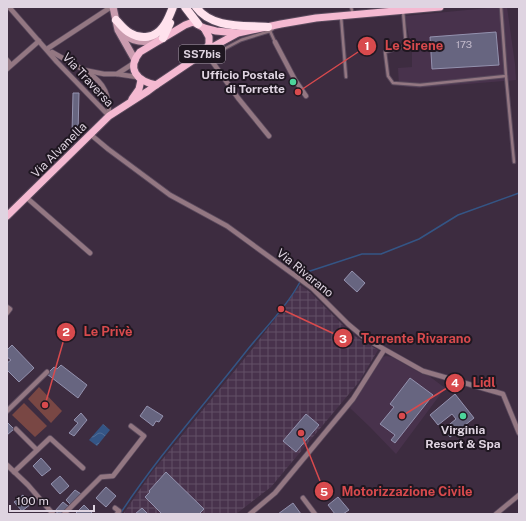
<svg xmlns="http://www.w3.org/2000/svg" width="526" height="521" font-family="'Public Sans',sans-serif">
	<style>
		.built { fill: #48324c }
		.industrial { fill: url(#industrial-grid) }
		.grass { fill: #794744 }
		.water { fill: url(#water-waves) }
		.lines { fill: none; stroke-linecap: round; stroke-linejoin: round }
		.stream { stroke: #345585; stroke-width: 1.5 }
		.building { fill: #676580; stroke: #9492af }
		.lane-casing { stroke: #5a4a5d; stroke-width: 4.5 }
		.street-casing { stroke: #5a4a5d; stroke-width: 6 }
		.secondary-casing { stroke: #5a4a5d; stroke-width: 9 }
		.primary-casing { stroke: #5a4a5d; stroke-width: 9 }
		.highway-casing { stroke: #5a4a5d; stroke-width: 10 }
		.lane { stroke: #937782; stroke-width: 2.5 }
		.street { stroke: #937782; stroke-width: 4.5 }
		.secondary { stroke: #ca9caf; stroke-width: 7 }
		.primary { stroke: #f4b9d1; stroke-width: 7 }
		.highway { stroke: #ffe2ed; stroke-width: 8 }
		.poi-dot { fill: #4cd49b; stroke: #1f1721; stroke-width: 1.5 }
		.labels { text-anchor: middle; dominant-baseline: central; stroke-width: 4; stroke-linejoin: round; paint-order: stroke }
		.number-label { font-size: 10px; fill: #c1b8c9 }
		.shield { fill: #1f1721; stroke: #a59ba7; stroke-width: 1 }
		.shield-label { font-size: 11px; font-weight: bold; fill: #dfd4e1 }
		.poi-label { font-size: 12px; font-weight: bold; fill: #dfd4e1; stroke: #1f1721; text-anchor: end }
		.street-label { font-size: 12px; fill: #dfd4e1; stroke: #1f1721 }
		.leader { fill: none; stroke: #d84a4d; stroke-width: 1.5 }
		.callout-dot { fill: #d84a4d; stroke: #1f1721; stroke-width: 1.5 }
		.mark-label { font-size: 12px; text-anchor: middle; font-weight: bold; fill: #fff }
		.callout-label { font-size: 13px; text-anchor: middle; font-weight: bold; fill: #d84a4d; stroke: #1f1721; stroke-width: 4; stroke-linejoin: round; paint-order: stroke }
	</style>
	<defs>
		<pattern id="industrial-grid" width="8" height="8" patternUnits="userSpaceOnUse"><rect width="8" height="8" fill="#48324c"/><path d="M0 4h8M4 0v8" fill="none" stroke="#624f66"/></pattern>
		<pattern id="water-waves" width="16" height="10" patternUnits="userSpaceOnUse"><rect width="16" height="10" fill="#345585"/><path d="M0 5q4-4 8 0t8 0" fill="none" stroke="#516d96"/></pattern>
	</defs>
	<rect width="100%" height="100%" fill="#3d2c40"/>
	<g class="built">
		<path d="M498 7H507L515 64 516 80 418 88 399 86 398 68 412 67V52L405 16Z"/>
		<path d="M386 356 392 357 422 374 429 376 445 388 396 454 370 427 350 408 383 357Z"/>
	</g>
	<path class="industrial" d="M300 285 310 292 353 335 378 350 359 382 271 487 236 514H123L152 472 253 348Z"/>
	<g class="grass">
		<path d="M39 387 62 411 51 423 28 399Z"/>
		<path d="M24 403 47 426 35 437 12 415Z"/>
	</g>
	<path class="water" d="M103 424 110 430 97 446 89 440Z"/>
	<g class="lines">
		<g class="stream">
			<path d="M301 278 304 273 362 254H381L419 239 458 215 519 193"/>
			<path d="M120 514C158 456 205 404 248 349 266 327 287 306 300 282"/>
		</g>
	</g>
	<g class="building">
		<path d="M496 32 499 65 432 69 430 37Z"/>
		<path d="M73 93H79L78 133H72Z"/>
		<path d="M352 271 365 283 357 292 344 280Z"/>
		<path d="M12 345 34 368 19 382 7 370V363L11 360 7 357V350Z"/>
		<path d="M61 365 87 385 78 398 47 374 54 367 57 369Z"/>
		<path d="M410 378 433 395 395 443 391 440 395 435 380 424 394 407 390 404Z"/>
		<path d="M455 394 474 418 450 437 444 429 456 419 452 414 438 425 430 415Z"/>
		<path d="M147 406 163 416 159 422 156 421 153 426 140 416Z"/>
		<path d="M81 413 87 420 74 436 69 433 78 423 74 420Z"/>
		<path d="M306 414 319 425 296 452 283 441Z"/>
		<path d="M7 422 14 429 7 435Z"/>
		<path d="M41 458 51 469 42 476 33 466Z"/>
		<path d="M166 472 204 509 199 514H162L145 497 150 492 149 491Z"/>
		<path d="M60 476 69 486 60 494 51 484Z"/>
		<path d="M106 487 116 496 106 507 96 498Z"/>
		<path d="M75 490 81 494 71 505 66 500Z"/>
		<path d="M23 495 31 504 22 511 14 502Z"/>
		<path d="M338 497 349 510 343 514H335L328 505Z"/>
		<path d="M63 502 69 507 63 514H59L55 511Z"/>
		<path d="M293 503 301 514H278Z"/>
		<path d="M84 505 93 514H77L76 513Z"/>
		<path d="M142 508 148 514H135Z"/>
	</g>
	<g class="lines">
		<defs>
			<g id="lane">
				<path d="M351 7 353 14"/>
				<path d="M403 11 406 46 385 52 388 76 393 83 420 85 506 76 501 7"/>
				<path d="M341 16 346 77"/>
				<path d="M270 31 275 42"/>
				<path d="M209 57 241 40 270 31 274 28"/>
				<path d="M506 76 514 162"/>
			</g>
			<g id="street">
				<path d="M9 7 57 62 109 116"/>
				<path d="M275 42 295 80 306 96"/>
				<path d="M47 49 111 7"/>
				<path d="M52 52 84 70 104 74H117L137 77"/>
				<path d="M202 54 209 57 238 98 269 136"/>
				<path d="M7 60 11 65"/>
				<path d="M7 69 39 41"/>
				<path d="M87 72C106 84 109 95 109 116"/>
				<path d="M117 74 134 63"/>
				<path d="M90 134 108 149 170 195 227 226 312 288 348 324 366 339 423 371 503 394 519 433"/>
				<path d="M27 198 90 253"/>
				<path d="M7 307 10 309 7 313"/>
				<path d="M7 411 47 372"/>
				<path d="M16 429 37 450"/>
				<path d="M7 465 28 485 53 514"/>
				<path d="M14 472 50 438 83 468"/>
				<path d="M303 498 315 514"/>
				<path d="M115 508 119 511 117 514"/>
				<path d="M64 514 101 477 113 476 144 436 131 426"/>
				<path d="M250 514 275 493 353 399 384 350"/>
				<path d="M496 514 519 495"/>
			</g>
			<g id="secondary">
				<path d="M113 7 118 30 135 60"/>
				<path d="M122 31C132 44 145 42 160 40"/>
			</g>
			<g id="primary">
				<path d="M193 22 204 28 209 37V44L205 51 202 54 156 85C137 81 126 69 140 52L185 25Z"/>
				<path d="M204 28 216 31 237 33"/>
				<path d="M205 51 238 33 281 24 316 18 440 7"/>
				<path d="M132 99 139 89 141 80"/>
				<path d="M7 216 109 116 148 91 156 85"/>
			</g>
			<g id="highway">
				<path d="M185 7 198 24"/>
				<path d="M196 7C212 29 244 25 268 27"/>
				<path d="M116 20C120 24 124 30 130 33 141 40 155 38 163 27 168 21 170 14 173 7"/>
				<path d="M163 38 170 23"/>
			</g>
		</defs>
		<use href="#lane" class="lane-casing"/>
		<use href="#street" class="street-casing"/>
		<use href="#secondary" class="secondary-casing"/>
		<use href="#primary" class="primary-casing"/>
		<use href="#highway" class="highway-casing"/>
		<use href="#lane" class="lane"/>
		<use href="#street" class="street"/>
		<use href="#secondary" class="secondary"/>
		<use href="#primary" class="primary"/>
		<use href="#highway" class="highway"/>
	</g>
	<g class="poi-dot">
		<circle cx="293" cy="82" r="4"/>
		<circle cx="463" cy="416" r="4"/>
	</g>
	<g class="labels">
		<g class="number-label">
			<text x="464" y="44">173</text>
		</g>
		<rect class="shield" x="179" y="45" width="46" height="18" rx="3"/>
		<g class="shield-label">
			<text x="202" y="54">SS7bis</text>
		</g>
		<g class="poi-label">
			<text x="285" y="75">Ufficio Postale<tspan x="285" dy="14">di Torrette</tspan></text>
			<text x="463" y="430" text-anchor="middle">Virginia<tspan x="463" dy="14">Resort &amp; Spa</tspan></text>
		</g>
		<g class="street-label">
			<text transform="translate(88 80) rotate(47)">Via Traversa</text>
			<text transform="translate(59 150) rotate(-45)">Via Alvanella</text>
			<text transform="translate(305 273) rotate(39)">Via Rivarano</text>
		</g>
	</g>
	<path class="leader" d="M298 92L367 46M45 405L66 332M281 309L343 338M402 416L455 383M301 433L324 491"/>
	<g class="callout-dot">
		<circle cx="298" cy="92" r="4"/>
		<circle cx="45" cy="405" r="4"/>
		<circle cx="281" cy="309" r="4"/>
		<circle cx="402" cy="416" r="4"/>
		<circle cx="301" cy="433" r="4"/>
		<circle cx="367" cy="46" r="10"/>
		<circle cx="66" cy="332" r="10"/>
		<circle cx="343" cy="338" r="10"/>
		<circle cx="455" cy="383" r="10"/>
		<circle cx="324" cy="491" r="10"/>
	</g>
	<g class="mark-label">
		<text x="367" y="50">1</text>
		<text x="66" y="336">2</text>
		<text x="343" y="343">3</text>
		<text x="455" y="387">4</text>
		<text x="324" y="496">5</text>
	</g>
	<g class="callout-label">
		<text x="414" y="50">Le Sirene</text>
		<text x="108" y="336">Le Privè</text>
		<text x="416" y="343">Torrente Rivarano</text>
		<text x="484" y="387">Lidl</text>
		<text x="407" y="496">Motorizzazione Civile</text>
	</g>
	<rect width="526" height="521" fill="none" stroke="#dfd4e1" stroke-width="16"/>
	<path d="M10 505v6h84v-6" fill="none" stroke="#dfd4e1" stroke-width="2"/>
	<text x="16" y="505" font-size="12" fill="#dfd4e1" stroke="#1f1721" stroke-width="3" paint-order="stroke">100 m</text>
</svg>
